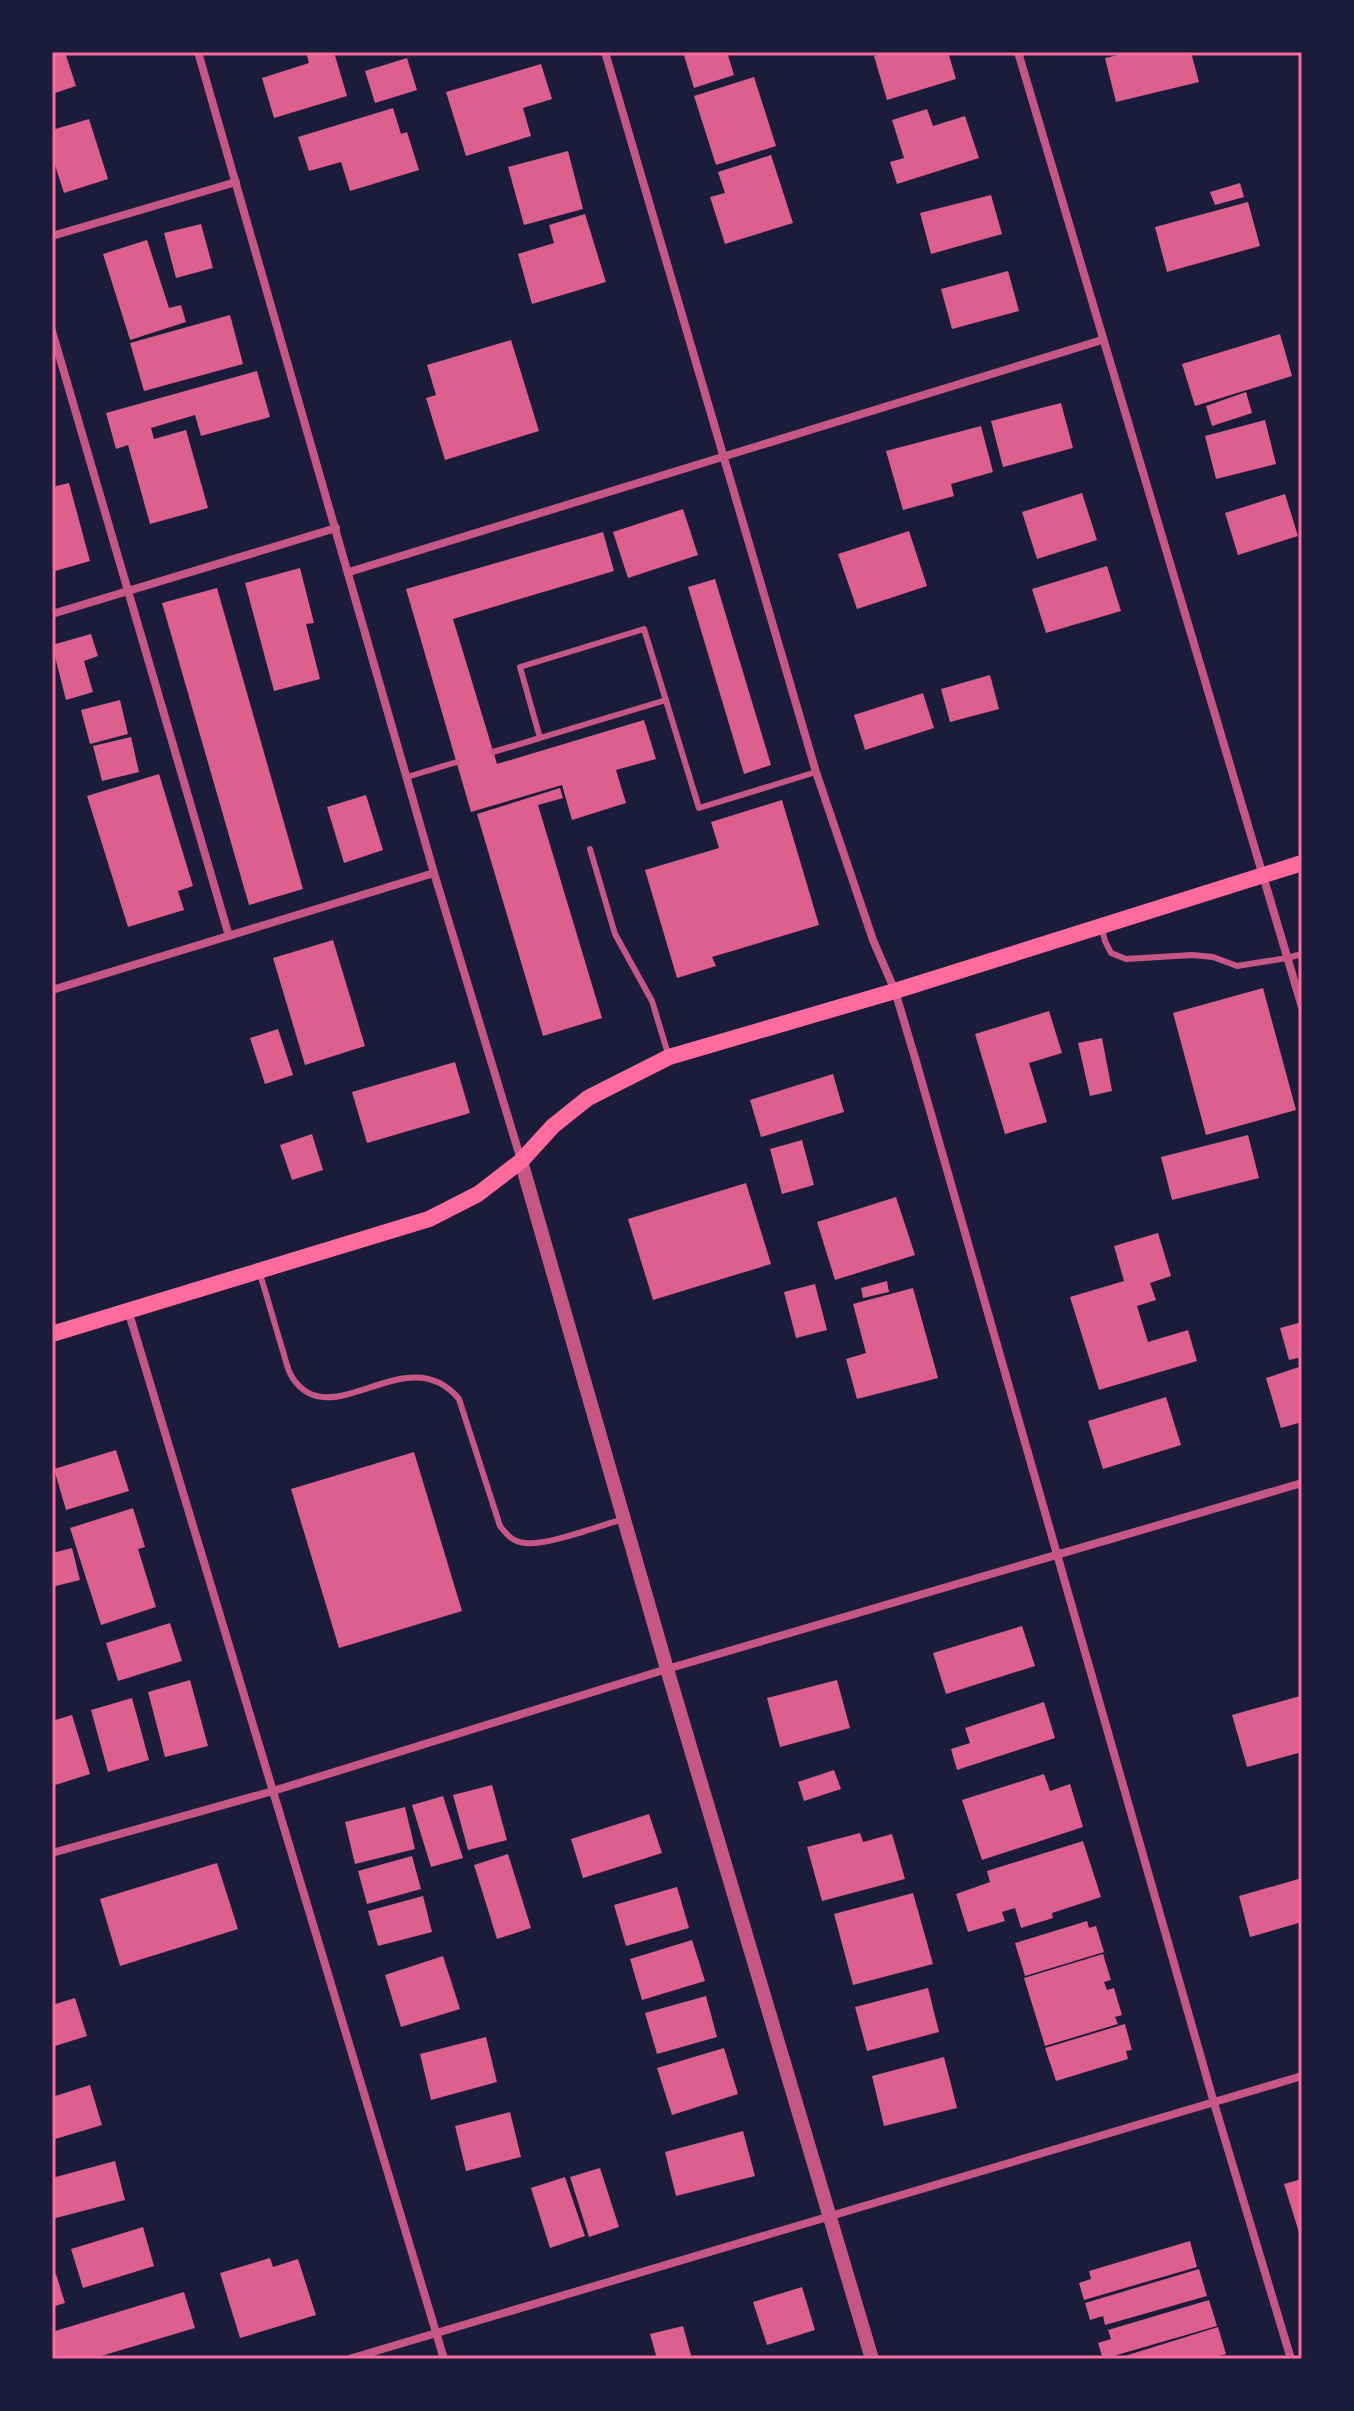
<svg xmlns="http://www.w3.org/2000/svg" width="1354" height="2411" font-family="Karla,sans-serif">
	<style>
		.building { fill: #dd5f8e }
		.lines { fill: none; stroke-linecap: round; stroke-linejoin: round }
		.service { stroke: #c65784; stroke-width: 6 }
		.minor { stroke: #c65784; stroke-width: 8 }
		.tertiary { stroke: #c65784; stroke-width: 14 }
		.secondary { stroke: #ff6b9d; stroke-width: 16 }
		.neatline { fill: none; stroke: #ff6b9d; stroke-width: 3 }
	</style>
	<rect width="100%" height="100%" fill="#1b1b3a"/>
	<g class="building">
		<path d="M65 52 76 86 52 94V53Z"/>
		<path d="M306 52H334L347 96 274 118 262 78 309 63Z"/>
		<path d="M683 52H727L734 75 694 88Z"/>
		<path d="M888 52H948L956 79 887 100 874 56Z"/>
		<path d="M1131 52H1191L1199 82 1116 102 1105 58Z"/>
		<path d="M407 58 417 90 375 103 365 71Z"/>
		<path d="M541 64 552 99 523 108 531 136 466 156 446 92Z"/>
		<path d="M754 77 776 146 716 165 694 96Z"/>
		<path d="M393 108 401 134 407 132 419 170 350 191 341 162 309 171 298 137Z"/>
		<path d="M927 109 933 126 965 116 979 158 897 184 890 162 904 158 892 120Z"/>
		<path d="M89 119 108 179 64 193 52 156V130Z"/>
		<path d="M568 151 583 209 524 225 508 167Z"/>
		<path d="M771 155 793 223 725 244 710 197 725 193 718 172Z"/>
		<path d="M1240 183 1244 197 1215 205 1210 192Z"/>
		<path d="M991 195 1002 234 931 254 920 213Z"/>
		<path d="M1248 202 1260 246 1167 272 1155 227Z"/>
		<path d="M585 214 606 282 532 304 518 254 554 243 549 225Z"/>
		<path d="M201 224 213 268 176 278 164 233Z"/>
		<path d="M147 240 169 308 181 305 186 322 130 340 103 254Z"/>
		<path d="M1008 271 1019 311 952 329 941 289Z"/>
		<path d="M230 315 243 364 144 391 130 343Z"/>
		<path d="M1280 334 1292 376 1195 406 1182 364Z"/>
		<path d="M511 340 539 431 445 460 426 398 436 395 427 365Z"/>
		<path d="M257 371 270 417 201 436 195 415 151 428 154 439 186 430 208 508 150 524 128 445 116 449 106 413Z"/>
		<path d="M1246 392 1252 413 1212 426 1206 406Z"/>
		<path d="M1061 403 1073 448 1003 467 991 421Z"/>
		<path d="M1265 420 1276 464 1216 479 1205 436Z"/>
		<path d="M981 426 993 472 951 484 954 496 903 510 886 451Z"/>
		<path d="M69 483 90 561 52 572V487Z"/>
		<path d="M1082 493 1097 540 1037 559 1022 512Z"/>
		<path d="M1285 494 1298 536 1238 555 1225 513Z"/>
		<path d="M683 509 698 555 628 578 613 532Z"/>
		<path d="M909 531 927 586 857 609 838 554Z"/>
		<path d="M603 532 614 571 453 619 497 764 644 720 656 759 616 770 626 803 572 820 562 785 471 812 406 589Z"/>
		<path d="M1107 566 1121 611 1046 633 1032 589Z"/>
		<path d="M300 568 314 623 306 624 320 679 274 691 245 583Z"/>
		<path d="M715 579 771 765 744 774 688 587Z"/>
		<path d="M217 588 303 889 249 905 162 603Z"/>
		<path d="M91 634 98 656 84 661 93 692 66 700 52 645Z"/>
		<path d="M990 675 999 709 950 722 941 689Z"/>
		<path d="M923 693 934 728 865 750 854 715Z"/>
		<path d="M120 700 128 734 90 744 81 710Z"/>
		<path d="M131 737 139 772 102 781 93 746Z"/>
		<path d="M159 774 193 886 178 891 184 910 128 927 87 796Z"/>
		<path d="M560 788 563 798 538 805 602 1018 543 1036 477 814Z"/>
		<path d="M366 795 383 850 344 863 327 807Z"/>
		<path d="M782 800 819 925 712 957 716 966 677 978 645 870 719 848 711 822Z"/>
		<path d="M333 940 365 1046 305 1065 273 958Z"/>
		<path d="M1263 988 1296 1110 1206 1135 1173 1013Z"/>
		<path d="M1049 1011 1062 1053 1029 1063 1047 1122 1005 1134 975 1034Z"/>
		<path d="M278 1029 293 1075 265 1084 250 1038Z"/>
		<path d="M1102 1038 1112 1091 1090 1096 1078 1043Z"/>
		<path d="M455 1062 470 1113 367 1143 352 1092Z"/>
		<path d="M833 1074 844 1112 761 1137 750 1100Z"/>
		<path d="M312 1134 323 1170 292 1180 280 1145Z"/>
		<path d="M1248 1135 1259 1178 1172 1200 1161 1157Z"/>
		<path d="M802 1140 814 1185 782 1194 770 1149Z"/>
		<path d="M746 1183 771 1264 653 1300 628 1219Z"/>
		<path d="M896 1197 915 1255 835 1280 817 1222Z"/>
		<path d="M1158 1233 1171 1276 1150 1283 1156 1300 1137 1306 1148 1342 1188 1330 1197 1361 1099 1390 1070 1297 1124 1281 1114 1246Z"/>
		<path d="M887 1281 889 1292 863 1298 861 1288Z"/>
		<path d="M815 1284 827 1330 796 1338 784 1292Z"/>
		<path d="M913 1288 938 1378 857 1399 846 1359 866 1353 853 1304Z"/>
		<path d="M1302 1322V1357L1289 1360 1280 1328Z"/>
		<path d="M1302 1366V1422L1281 1428 1266 1378Z"/>
		<path d="M1166 1397 1181 1445 1103 1469 1088 1421Z"/>
		<path d="M116 1450 129 1491 66 1510 54 1469Z"/>
		<path d="M414 1452 462 1611 339 1648 291 1489Z"/>
		<path d="M133 1508 145 1547 138 1549 156 1607 101 1625 70 1528Z"/>
		<path d="M72 1548 80 1580 52 1587V1553Z"/>
		<path d="M170 1623 182 1661 118 1681 106 1643Z"/>
		<path d="M1022 1626 1035 1666 946 1694 933 1653Z"/>
		<path d="M190 1680 208 1746 165 1757 148 1692Z"/>
		<path d="M837 1680 850 1728 780 1747 767 1698Z"/>
		<path d="M1300 1696 1302 1752 1247 1767 1232 1715Z"/>
		<path d="M132 1698 149 1760 108 1772 91 1710Z"/>
		<path d="M1044 1702 1055 1738 957 1770 951 1749 970 1743 965 1728Z"/>
		<path d="M72 1715 90 1774 52 1786V1721Z"/>
		<path d="M834 1770 841 1789 804 1801 798 1782Z"/>
		<path d="M1044 1774 1050 1791 1070 1784 1083 1827 982 1860 962 1800Z"/>
		<path d="M492 1785 507 1840 468 1850 453 1795Z"/>
		<path d="M443 1796 463 1858 431 1867 412 1805Z"/>
		<path d="M405 1807 415 1849 355 1864 345 1822Z"/>
		<path d="M649 1814 662 1853 583 1878 571 1839Z"/>
		<path d="M860 1833 863 1842 892 1834 905 1879 822 1901 807 1847Z"/>
		<path d="M1083 1841 1101 1897 1052 1913 1053 1918 1021 1928 1015 1908 1002 1912 1005 1921 968 1932 956 1894 990 1882 987 1871Z"/>
		<path d="M508 1854 531 1928 497 1939 474 1865Z"/>
		<path d="M412 1856 421 1889 367 1904 358 1871Z"/>
		<path d="M217 1863 238 1929 120 1966 100 1899Z"/>
		<path d="M1302 1878V1922L1250 1937 1239 1896Z"/>
		<path d="M677 1887 689 1928 626 1946 614 1905Z"/>
		<path d="M913 1893 933 1964 853 1985 834 1914Z"/>
		<path d="M423 1896 432 1932 378 1946 368 1911Z"/>
		<path d="M1087 1921 1089 1928 1096 1926 1104 1952 1025 1976 1015 1943Z"/>
		<path d="M692 1940 705 1981 642 2000 630 1959Z"/>
		<path d="M1103 1954 1111 1980 1104 1982 1107 1990 1114 1988 1122 2015 1115 2017 1118 2024 1045 2046 1024 1978Z"/>
		<path d="M443 1956 460 2009 401 2027 385 1975Z"/>
		<path d="M928 1988 939 2032 867 2051 855 2007Z"/>
		<path d="M706 1996 717 2037 657 2054 645 2013Z"/>
		<path d="M75 1998 87 2036 52 2047V2005Z"/>
		<path d="M1125 2024 1132 2050 1126 2051 1128 2059 1056 2081 1045 2048Z"/>
		<path d="M486 2037 497 2082 431 2100 420 2054Z"/>
		<path d="M724 2048 738 2094 672 2115 657 2068Z"/>
		<path d="M944 2057 957 2108 884 2126 872 2076Z"/>
		<path d="M90 2085 102 2125 52 2140V2097Z"/>
		<path d="M510 2112 521 2157 466 2171 455 2126Z"/>
		<path d="M743 2131 755 2176 676 2196 665 2152Z"/>
		<path d="M115 2161 125 2200 52 2219V2178Z"/>
		<path d="M600 2168 619 2227 589 2237 570 2177Z"/>
		<path d="M565 2177 585 2236 550 2248 531 2188Z"/>
		<path d="M1302 2179V2239H1301L1284 2184Z"/>
		<path d="M143 2227 154 2266 83 2288 71 2249Z"/>
		<path d="M1190 2241 1197 2267 1084 2300 1079 2283 1091 2279 1089 2271Z"/>
		<path d="M270 2258 273 2267 298 2259 316 2315 240 2338 220 2273Z"/>
		<path d="M1199 2269 1207 2296 1105 2325 1103 2316 1090 2320 1085 2303Z"/>
		<path d="M56 2274 65 2303 52 2307V2275Z"/>
		<path d="M802 2287 815 2330 767 2345 753 2302Z"/>
		<path d="M184 2292 195 2328 91 2359H53L52 2332Z"/>
		<path d="M1209 2300 1217 2326 1103 2359 1098 2343 1111 2339 1108 2330Z"/>
		<path d="M683 2326 692 2359H657L650 2334Z"/>
		<path d="M1218 2327 1226 2354 1208 2359H1115Z"/>
	</g>
	<g class="lines">
		<g class="service">
			<path d="M540 738 666 700"/>
			<path d="M493 752 540 738 520 667 644 629 699 808 816 772"/>
			<path d="M407 777 457 762"/>
			<path d="M590 849 615 934 652 1001 669 1057"/>
			<path d="M1102 929 1105 941 1111 953 1126 959 1192 955 1213 957 1237 966 1287 958 1302 954"/>
			<path d="M259 1271C267 1296 274 1322 282 1348 285 1357 287 1369 292 1377 331 1438 407 1336 459 1399L500 1526C507 1535 513 1542 525 1543 547 1546 601 1525 624 1519"/>
		</g>
		<g class="minor">
			<path d="M198 52 434 873 521 1160"/>
			<path d="M605 52 816 772 873 940 895 991 915 1058 1214 2103 1291 2359"/>
			<path d="M1018 52 1302 1007"/>
			<path d="M52 236 236 182"/>
			<path d="M52 331 229 936"/>
			<path d="M349 572 1102 340"/>
			<path d="M52 614 336 528"/>
			<path d="M52 990 434 873"/>
			<path d="M128 1310 444 2359"/>
			<path d="M52 1853 273 1791 667 1669 1302 1483"/>
			<path d="M349 2359 1302 2076"/>
		</g>
		<path class="tertiary" d="M521 1161 667 1669 872 2359"/>
		<path class="secondary" d="M52 1334 429 1219 478 1194 521 1161 553 1126 588 1098 669 1057 895 991 1302 863"/>
	</g>
	<rect width="1354" height="2411" fill="none" stroke="#1b1b3a" stroke-width="108"/>
	<rect x="54" y="54" width="1246" height="2303" class="neatline"/>
</svg>
